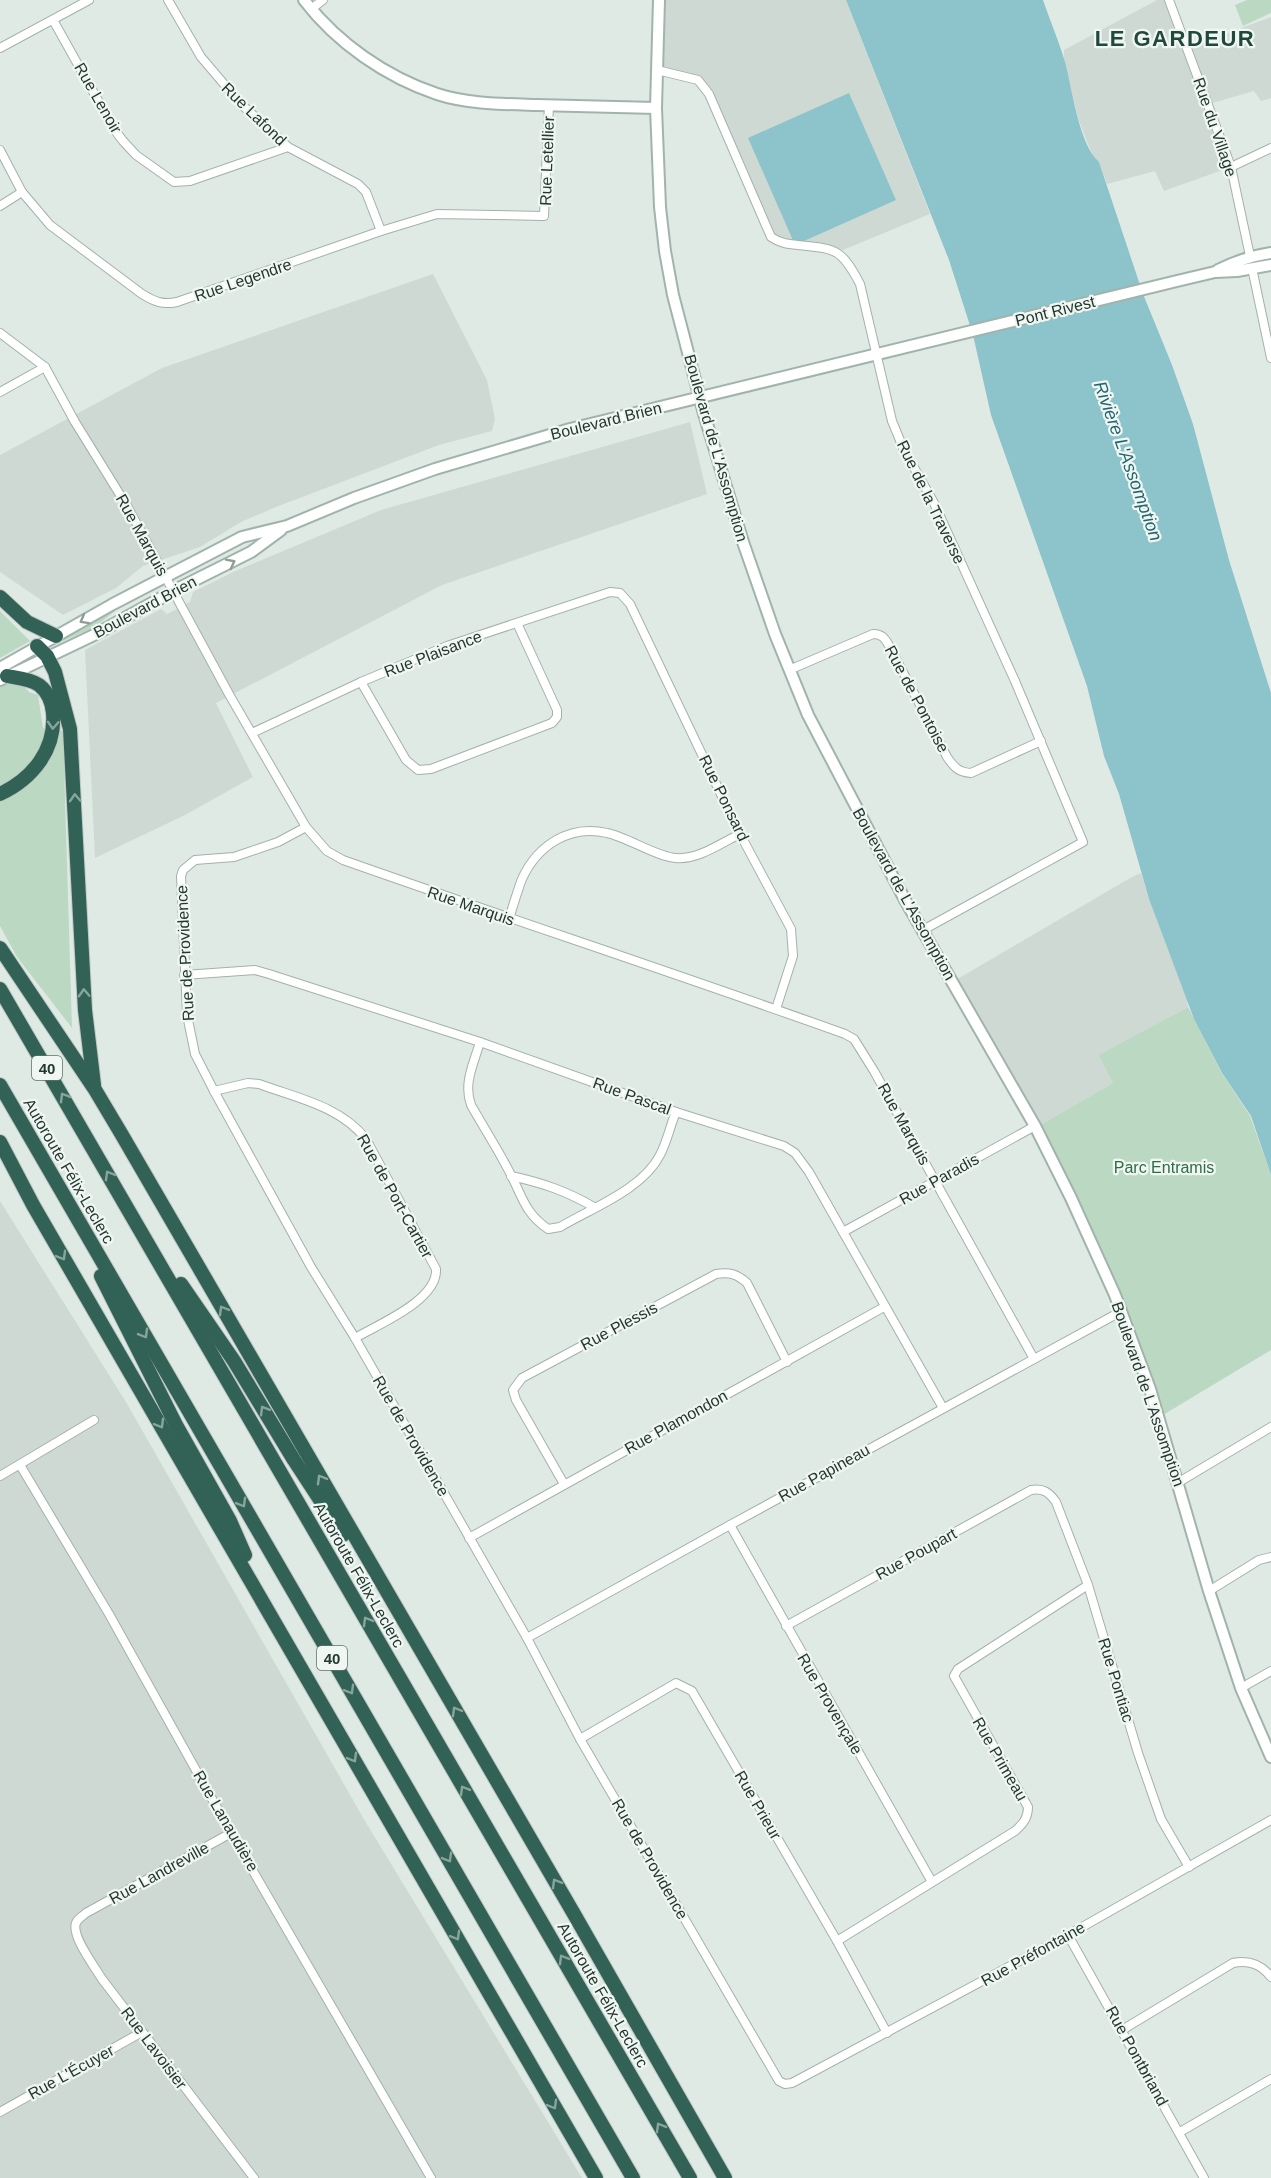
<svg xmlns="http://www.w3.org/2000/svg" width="1271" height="2178" font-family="Arial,sans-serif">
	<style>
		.built { fill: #cfd9d4 }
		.green { fill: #bbd9c2 }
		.water { fill: #8dc3ca }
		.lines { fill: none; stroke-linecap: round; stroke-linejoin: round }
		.street-casing { stroke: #a4b1ab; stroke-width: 10 }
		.secondary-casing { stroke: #a1b4ac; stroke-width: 14 }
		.highway-casing { stroke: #c1c7c5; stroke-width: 16 }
		.street { stroke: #fff; stroke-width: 8 }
		.secondary { stroke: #fff; stroke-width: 10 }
		.highway { stroke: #316255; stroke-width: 14 }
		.oneway { stroke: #919c98 }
		.oneway2 { stroke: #87a59c }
		.labels { text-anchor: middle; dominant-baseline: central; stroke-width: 4.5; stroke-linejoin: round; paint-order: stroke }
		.shield { fill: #f0f7f3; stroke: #60716b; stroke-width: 1.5 }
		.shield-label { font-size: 15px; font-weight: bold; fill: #233831 }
		.street-label { font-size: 16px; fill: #233831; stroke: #f0f7f3 }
		.park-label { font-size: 16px; fill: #316b44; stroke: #f0f7f3 }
		.water-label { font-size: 18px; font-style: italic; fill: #23656e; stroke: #f0f7f3 }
		.district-label { font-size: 22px; font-weight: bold; letter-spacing: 1.5px; fill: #21483d; stroke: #f0f7f3 }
	</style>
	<rect width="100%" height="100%" fill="#e0eae5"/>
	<g class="built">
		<path d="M659 0H846L930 214 843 250 771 237 709 94 698 80 657 70Z"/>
		<path d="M1157 0H1169L1187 48 1271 17V98L1261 101 1254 91 1209 104 1231 167 1164 191 1155 171 1107 184 1099 162 1093 157 1078 118 1064 61V50Z"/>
		<path d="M433 274 487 380 495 419 492 431 439 445 276 507 241 522 200 547 143 566 116 588 63 615 0 572V455L162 368Z"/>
		<path d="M690 422 707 494 442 585 216 703 253 777 185 815 95 858 85 650 161 609 167 614 190 602 193 592 233 572 381 510Z"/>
		<path d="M1141 873 1149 899 1187 1000 1188 1007 1100 1055 1113 1083 1035 1128 954 981 1130 878Z"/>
		<path d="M0 1201 126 1402 365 1821 582 2178H0Z"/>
	</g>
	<g class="green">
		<path d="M1247 0H1271V13L1243 26 1235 5Z"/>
		<path d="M115 609V611L95 627 54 645 53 644Z"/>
		<path d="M0 611 30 641 0 658Z"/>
		<path d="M0 661 29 692 38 695 43 728 63 731 72 1028 17 957 0 926Z"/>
		<path d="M1188 1007 1221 1072 1250 1116 1271 1175V1350L1158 1418 1141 1364 1035 1128 1113 1083 1099 1055Z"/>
	</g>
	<g class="water">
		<path d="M846 0H1043C1050 21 1059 41 1065 62 1072 88 1079 145 1099 162L1143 294 1172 365 1193 424 1229 560 1271 693V1175L1251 1116 1222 1073 1194 1019 1149 899 1119 794 1104 756 1087 686 991 415 973 335 949 260Z"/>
		<path d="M849 93 896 200 795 245 748 138Z"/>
	</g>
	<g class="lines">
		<defs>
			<g id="street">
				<path d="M168 0 201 57 241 104 288 147 358 184 366 192 381 231"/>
				<path d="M1169 0 1231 167 1250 256"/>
				<path d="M311 9 323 0"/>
				<path d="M53 20 114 129 123 141 136 155 174 182 190 181 288 147"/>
				<path d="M0 48 89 0"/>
				<path d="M657 70 698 80 709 94 771 237C780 243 787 244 798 245 836 249 841 248 860 284L892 421 904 450 934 503 1015 681 1083 842 923 930"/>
				<path d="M0 150 22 192 50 225 142 294C155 302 163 305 177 302L381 231 437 214 544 216 549 105"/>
				<path d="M1231 167 1271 148"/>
				<path d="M0 206 22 192"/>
				<path d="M1252 268 1271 358"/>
				<path d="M0 333 45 367 75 422 127 506 230 696 306 827 327 851 343 860C510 919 678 974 845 1034L854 1039 874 1071 1034 1359"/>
				<path d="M0 392 45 367"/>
				<path d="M789 670 873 634C883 634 885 639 890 647L947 757C954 767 958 772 971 773L1041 741"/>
				<path d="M361 682 406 760 418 770 431 769 552 723 557 717V710L517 623"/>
				<path d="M252 733 361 682 447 646 610 592 620 593 630 604 740 834 791 929 793 956 776 1009"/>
				<path d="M306 827 278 842 234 857 195 860 183 870 181 876 187 1015 195 1054 214 1091 311 1267 355 1338 527 1638 580 1739 779 2081 785 2084 792 2083 1068 1935 1271 1820"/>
				<path d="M509 919C513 906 517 892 522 879 537 846 569 824 607 833 627 837 657 857 676 858 698 860 721 843 740 834"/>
				<path d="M184 975 255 970 269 974 480 1042 676 1112 784 1146 795 1153 809 1172 943 1408"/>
				<path d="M480 1042C474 1063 463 1083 471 1105 484 1128 499 1151 511 1175 523 1198 525 1213 548 1229L560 1227C592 1208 643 1189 660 1155 667 1142 670 1126 676 1112"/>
				<path d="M214 1091 248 1083 259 1084C297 1098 340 1106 366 1139L436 1269C438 1300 379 1324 355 1338"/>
				<path d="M511 1176C543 1183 566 1191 594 1207"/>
				<path d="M843 1232 1035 1126"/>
				<path d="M20 1465 109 1614 231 1833 431 2178"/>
				<path d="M0 1476 94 1420"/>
				<path d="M1179 1482 1271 1427"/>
				<path d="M564 1484 516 1400 513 1390 522 1378 716 1274C730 1272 737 1274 747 1283L787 1362"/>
				<path d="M730 1525 932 1882"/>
				<path d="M469 1538 884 1307"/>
				<path d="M1209 1591 1259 1560 1271 1557"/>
				<path d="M786 1626 1031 1490C1043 1488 1049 1492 1056 1502L1088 1585 1138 1753 1161 1819 1189 1867"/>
				<path d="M527 1638 730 1525 1122 1311"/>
				<path d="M1241 1688 1271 1671"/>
				<path d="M580 1739 676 1683 692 1691 837 1941 887 2033"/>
				<path d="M231 1833 86 1913C83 1916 78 1918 76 1923 71 1936 95 1967 102 1979L254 2178"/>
				<path d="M1068 1935 1204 2178"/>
				<path d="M837 1941 1015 1831C1023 1824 1028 1818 1028 1807L954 1676 958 1669 1088 1585"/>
				<path d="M1122 2030 1233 1963C1249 1960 1261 1964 1271 1977"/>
				<path d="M0 2112 142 2032"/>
				<path d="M1180 2132 1271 2079"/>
			</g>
			<g id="secondary">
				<path d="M304 0C337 43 386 77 437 94 467 104 505 104 537 105 577 106 616 107 656 108"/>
				<path d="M659 0 656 108 660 207 665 251 673 295 704 414 743 542 775 634 808 715 905 900 1035 1126 1071 1198 1115 1295 1150 1389 1209 1591 1241 1688 1271 1757"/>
				<path d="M1218 270C1236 261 1251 256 1271 253"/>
				<path d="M0 668 113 604 242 537 287 526 354 498 435 469 570 429 1177 281 1215 272 1237 271 1271 265"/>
				<path d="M0 680 96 634 181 587 251 552 281 530"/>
			</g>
			<g id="highway">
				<path d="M0 597 27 622 56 636"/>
				<path d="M37 646 47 656 55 672 70 729 85 1010 94 1085"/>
				<path d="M0 794C32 779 56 750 53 713 52 702 48 692 39 685 30 679 17 678 7 676"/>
				<path d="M0 948 94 1088 122 1135 574 1914 725 2178"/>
				<path d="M0 989 690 2178"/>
				<path d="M0 1085 633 2178"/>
				<path d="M0 1142 33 1205 596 2178"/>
				<path d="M101 1276 176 1425 230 1521 245 1555"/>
				<path d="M181 1284 234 1361 294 1460 343 1535"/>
			</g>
		</defs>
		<use href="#street" class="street-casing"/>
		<use href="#secondary" class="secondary-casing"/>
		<use href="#highway" class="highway-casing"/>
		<use href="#street" class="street"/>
		<use href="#secondary" class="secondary"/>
		<use href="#highway" class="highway"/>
	</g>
	<defs><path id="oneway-chevron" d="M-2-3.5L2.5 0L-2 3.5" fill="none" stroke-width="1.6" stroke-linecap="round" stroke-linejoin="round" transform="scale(1.5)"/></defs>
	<g class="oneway">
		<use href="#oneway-chevron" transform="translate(231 563) rotate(-27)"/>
		<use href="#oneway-chevron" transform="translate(84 620) rotate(151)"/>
	</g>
	<g class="oneway2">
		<use href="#oneway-chevron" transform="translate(53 725) rotate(93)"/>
		<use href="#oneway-chevron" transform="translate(75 798) rotate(-93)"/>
		<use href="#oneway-chevron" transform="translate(84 993) rotate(-93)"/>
		<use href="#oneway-chevron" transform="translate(64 1097) rotate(-120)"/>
		<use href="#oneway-chevron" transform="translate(109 1175) rotate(-120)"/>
		<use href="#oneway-chevron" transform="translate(62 1256) rotate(60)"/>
		<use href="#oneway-chevron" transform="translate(223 1310) rotate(-120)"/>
		<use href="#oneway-chevron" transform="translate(144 1334) rotate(60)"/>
		<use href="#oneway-chevron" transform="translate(264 1410) rotate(-121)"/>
		<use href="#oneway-chevron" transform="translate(160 1424) rotate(60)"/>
		<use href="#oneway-chevron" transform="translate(321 1479) rotate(-120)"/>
		<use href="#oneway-chevron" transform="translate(242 1503) rotate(60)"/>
		<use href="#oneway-chevron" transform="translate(367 1621) rotate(-120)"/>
		<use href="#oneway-chevron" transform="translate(350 1690) rotate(60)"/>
		<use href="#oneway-chevron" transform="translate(456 1711) rotate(-120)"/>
		<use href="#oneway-chevron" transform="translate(353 1758) rotate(60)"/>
		<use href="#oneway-chevron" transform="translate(464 1790) rotate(-120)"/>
		<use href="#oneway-chevron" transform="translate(448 1858) rotate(60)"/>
		<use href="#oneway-chevron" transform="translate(556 1883) rotate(-120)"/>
		<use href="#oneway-chevron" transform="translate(456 1936) rotate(60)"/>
		<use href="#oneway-chevron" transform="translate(563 1959) rotate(-120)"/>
		<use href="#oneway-chevron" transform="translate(553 2105) rotate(60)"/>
		<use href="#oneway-chevron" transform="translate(660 2127) rotate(-120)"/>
	</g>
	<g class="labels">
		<g class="shield">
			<rect x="32" y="1056" width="30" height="24" rx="4.5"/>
			<rect x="317" y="1646" width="30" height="24" rx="4.5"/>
		</g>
		<g class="shield-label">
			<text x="47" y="1068">40</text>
			<text x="332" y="1658">40</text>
		</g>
		<g class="street-label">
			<text transform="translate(98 98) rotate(60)">Rue Lenoir</text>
			<text transform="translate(254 114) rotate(44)">Rue Lafond</text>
			<text transform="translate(1215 127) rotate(71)">Rue du Village</text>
			<text transform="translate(547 161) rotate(-88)">Rue Letellier</text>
			<text transform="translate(243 280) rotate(-19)">Rue Legendre</text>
			<text transform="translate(1055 311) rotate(-14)">Pont Rivest</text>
			<text transform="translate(606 421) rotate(-14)">Boulevard Brien</text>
			<text transform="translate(716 448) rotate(74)">Boulevard de L'Assomption</text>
			<text transform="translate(931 502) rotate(64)">Rue de la Traverse</text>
			<text transform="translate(142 535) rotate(61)">Rue Marquis</text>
			<text transform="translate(145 607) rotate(-28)">Boulevard Brien</text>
			<text transform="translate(433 654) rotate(-21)">Rue Plaisance</text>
			<text transform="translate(917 699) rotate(62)">Rue de Pontoise</text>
			<text transform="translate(724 798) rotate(64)">Rue Ponsard</text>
			<text transform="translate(904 894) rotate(61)">Boulevard de L'Assomption</text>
			<text transform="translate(471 906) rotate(19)">Rue Marquis</text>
			<text transform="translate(185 953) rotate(-93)">Rue de Providence</text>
			<text transform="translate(632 1096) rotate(20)">Rue Pascal</text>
			<text transform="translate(904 1124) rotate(61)">Rue Marquis</text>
			<text transform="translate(69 1171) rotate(60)">Autoroute Félix-Leclerc</text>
			<text transform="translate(939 1179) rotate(-29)">Rue Paradis</text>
			<text transform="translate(395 1196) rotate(61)">Rue de Port-Cartier</text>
			<text transform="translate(619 1326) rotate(-28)">Rue Plessis</text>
			<text transform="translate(1148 1394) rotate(71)">Boulevard de L'Assomption</text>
			<text transform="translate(676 1422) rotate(-29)">Rue Plamondon</text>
			<text transform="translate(411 1436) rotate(60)">Rue de Providence</text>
			<text transform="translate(824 1473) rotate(-29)">Rue Papineau</text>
			<text transform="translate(916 1554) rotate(-29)">Rue Poupart</text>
			<text transform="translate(359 1575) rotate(60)">Autoroute Félix-Leclerc</text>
			<text transform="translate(1116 1680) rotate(73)">Rue Pontiac</text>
			<text transform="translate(830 1704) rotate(60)">Rue Provençale</text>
			<text transform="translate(1000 1759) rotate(60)">Rue Primeau</text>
			<text transform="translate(758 1805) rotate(60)">Rue Prieur</text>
			<text transform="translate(226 1821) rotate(60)">Rue Lanaudière</text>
			<text transform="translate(650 1859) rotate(60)">Rue de Providence</text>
			<text transform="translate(159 1873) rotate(-29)">Rue Landreville</text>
			<text transform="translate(1033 1954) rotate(-29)">Rue Préfontaine</text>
			<text transform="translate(603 1995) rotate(60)">Autoroute Félix-Leclerc</text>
			<text transform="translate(154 2048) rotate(53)">Rue Lavoisier</text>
			<text transform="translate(1137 2056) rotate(61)">Rue Pontbriand</text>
			<text transform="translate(71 2072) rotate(-29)">Rue L'Écuyer</text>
		</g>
		<g class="park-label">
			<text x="1164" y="1167">Parc Entramis</text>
		</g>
		<g class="water-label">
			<text transform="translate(1128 461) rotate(70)">Rivière L'Assomption</text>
		</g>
		<g class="district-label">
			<text x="1175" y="38">LE GARDEUR</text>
		</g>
	</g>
</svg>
